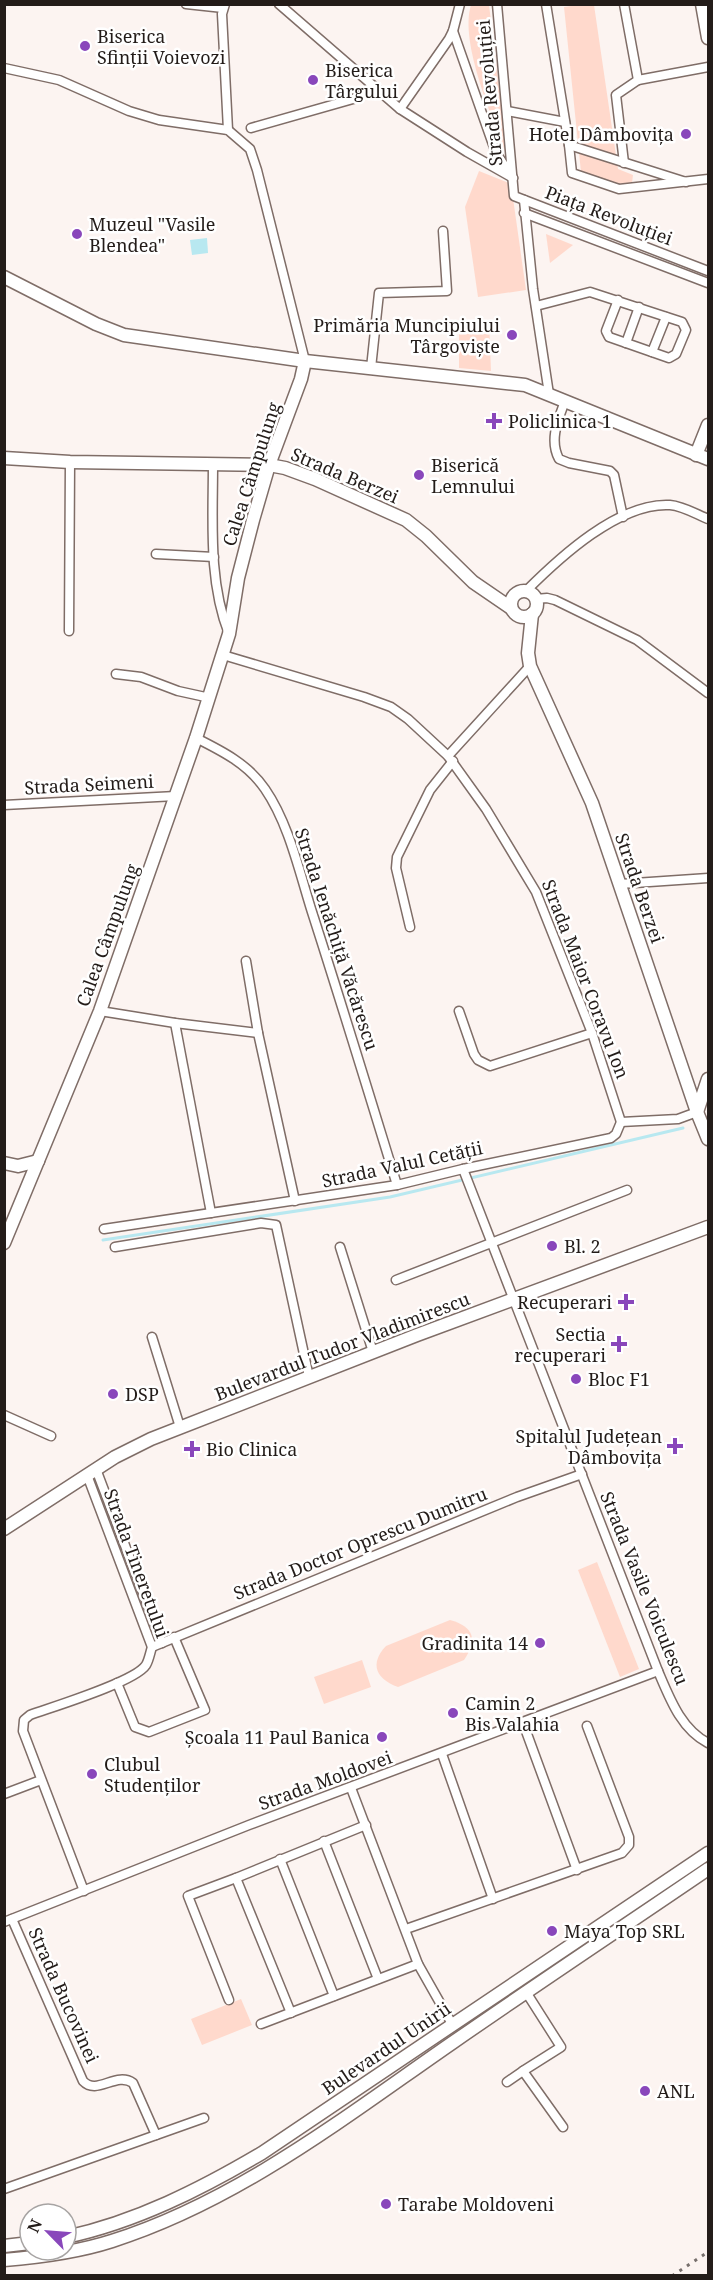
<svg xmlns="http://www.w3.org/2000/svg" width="713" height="2280" font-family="'Noto Serif',serif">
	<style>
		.green { fill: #ffd9cc }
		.water { fill: #b8e8f0 }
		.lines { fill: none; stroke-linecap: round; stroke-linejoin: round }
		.stream { stroke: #b8e8f0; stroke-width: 3 }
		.street-casing { stroke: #7f6d67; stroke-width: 11 }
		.secondary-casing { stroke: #7f6d67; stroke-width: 15 }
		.street { stroke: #fff; stroke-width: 8 }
		.secondary { stroke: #fff; stroke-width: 12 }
		.rail { stroke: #776f6c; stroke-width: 3; stroke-dasharray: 3 6; stroke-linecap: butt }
		.poi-dot { fill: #8947bb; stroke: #fff; stroke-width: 2 }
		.labels { text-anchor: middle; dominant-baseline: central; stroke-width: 5; stroke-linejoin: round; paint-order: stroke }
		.poi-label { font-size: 18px; fill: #231c19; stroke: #fff; text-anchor: start }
		.street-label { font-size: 18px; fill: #231c19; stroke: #fff }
	</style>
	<rect width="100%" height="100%" fill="#fcf4f1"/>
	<g class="green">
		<path d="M471 5H489L508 159C494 121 459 43 471 5Z"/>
		<path d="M578 5H594L618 169 633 175 632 183 621 184 581 172 564 7Z"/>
		<path d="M479 171 511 184 526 290 478 297 465 207Z"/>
		<path d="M546 234 573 245 550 263Z"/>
		<path d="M489 321 491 371 459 368V326Z"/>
		<path d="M597 1562 639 1669 620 1677 578 1570Z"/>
		<path d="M450 1620C474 1627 478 1639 464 1660L398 1687C376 1679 369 1664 386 1646Z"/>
		<path d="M362 1660 371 1687 324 1704 314 1677Z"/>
		<path d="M241 1999 252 2025 202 2045 191 2019Z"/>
	</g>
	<path class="water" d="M207 238 208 253 192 255 190 240Z"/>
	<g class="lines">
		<path class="stream" d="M103 1240 390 1197 683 1128"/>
		<defs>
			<g id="street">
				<path d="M186 4 223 8"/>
				<path d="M225 4 222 14 228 130"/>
				<path d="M279 4 400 109 467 152 513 178"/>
				<path d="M497 4 514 196 708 271"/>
				<path d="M546 4 569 145 686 182"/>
				<path d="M453 31 496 153 513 178"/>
				<path d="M4 68 59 80 129 111 159 120 228 130 250 149 257 170 305 361"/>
				<path d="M638 80 708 67"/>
				<path d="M400 109 449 39 453 31 460 4"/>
				<path d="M507 111 565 122"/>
				<path d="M251 128 353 99 361 95 372 86"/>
				<path d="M569 145 572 173 619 189 708 179"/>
				<path d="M624 163 616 95 638 80 624 4"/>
				<path d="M524 200 533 289 549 394"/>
				<path d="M524 213 708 283"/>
				<path d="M536 306 590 292 682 322 686 330 676 354 669 358 609 337 606 331 618 300"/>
				<path d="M626 343 639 307"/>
				<path d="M652 352 666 317"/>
				<path d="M371 368 379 293 447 291 443 231"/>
				<path d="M565 401C558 420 549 440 559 459L569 463 610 471 614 475 623 517"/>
				<path d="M213 464C213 520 208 581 229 634"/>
				<path d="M156 554 214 557"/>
				<path d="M526 591C559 558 619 502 670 505 683 506 696 514 708 519"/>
				<path d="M536 599 547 598 555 600 637 640 708 693"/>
				<path d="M69 631 70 462"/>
				<path d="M223 655 364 697 391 707 408 719 448 756 486 809 536 892 592 1033 621 1122"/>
				<path d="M116 674 141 677 178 691 210 698"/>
				<path d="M196 738C222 751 248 764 265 789 289 824 299 871 312 912 341 1002 369 1094 397 1185"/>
				<path d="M448 756 530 666"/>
				<path d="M4 805 176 796"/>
				<path d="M620 884 708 878"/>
				<path d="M410 927 396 868 397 857 430 790 453 761"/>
				<path d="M246 961 258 1033 295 1201"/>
				<path d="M100 1011 175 1023 258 1033"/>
				<path d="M459 1011 474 1054 478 1060 490 1066 592 1033"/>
				<path d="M175 1023 211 1213"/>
				<path d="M621 1122 678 1119 697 1112"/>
				<path d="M463 1169 658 1671C670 1699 681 1729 708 1743"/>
				<path d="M104 1229 397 1185 463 1169 611 1138 616 1134 621 1122"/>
				<path d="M115 1247 261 1223 276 1225 309 1377"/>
				<path d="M340 1247 373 1352"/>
				<path d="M396 1280 627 1190"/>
				<path d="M152 1337 180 1427"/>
				<path d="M4 1415 51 1436"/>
				<path d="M96 1469 162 1643"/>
				<path d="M152 1647 517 1497 582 1474"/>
				<path d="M117 1683 135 1727 149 1732 205 1710 174 1637"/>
				<path d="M523 1723 577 1870"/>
				<path d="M442 1754 493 1899"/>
				<path d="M351 1788 418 1964 452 2024"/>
				<path d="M4 1794 41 1780"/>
				<path d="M324 1841 378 1979"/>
				<path d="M280 1859 334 1996"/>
				<path d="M84 1891 23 1731 24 1720 30 1715C52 1707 135 1682 146 1665 149 1660 150 1653 152 1647L87 1475"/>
				<path d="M12 1919 83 2081C97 2096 116 2071 133 2083L156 2135"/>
				<path d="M4 1922 249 1825 658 1671"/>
				<path d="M406 1929 622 1853 629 1845V1837L587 1726"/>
				<path d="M526 1992 561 2047 523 2071 563 2127"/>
				<path d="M229 2000 188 1896 236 1878"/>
				<path d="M291 2013 236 1878 366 1825"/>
				<path d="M261 2024 418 1964"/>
				<path d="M507 2082 523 2071"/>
				<path d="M4 2189 204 2118"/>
			</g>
			<g id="secondary">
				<path d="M702 4 708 38"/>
				<path d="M4 277 96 324 124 335 305 361 525 385 708 459"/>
				<path d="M696 455 708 425"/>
				<path d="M4 458 70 462 269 465 285 468 315 479 406 520 426 536 473 582 511 608"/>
				<circle cx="524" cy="604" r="13"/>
				<path d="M532 614 528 653 530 666 592 803 697 1112 708 1139"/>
				<path d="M697 1112 708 1079"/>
				<path d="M4 1163 18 1166 38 1161"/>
				<path d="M4 1243 100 1011 196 738 229 634 238 578 253 520 269 465 301 379 305 361"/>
				<path d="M4 1529 115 1457 151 1439 417 1335 708 1227"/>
				<path d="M66 2237C136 2222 201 2189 262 2153L708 1853"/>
				<path d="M4 2246 30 2243"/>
				<path d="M4 2260C40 2257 78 2252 112 2241 238 2201 345 2117 452 2043 537 1984 623 1927 708 1869"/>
			</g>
		</defs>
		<use href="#street" class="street-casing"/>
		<use href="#secondary" class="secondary-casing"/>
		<use href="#street" class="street"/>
		<use href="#secondary" class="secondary"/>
		<path class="rail" d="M672 2276 708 2252"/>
	</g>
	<g class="poi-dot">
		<circle cx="85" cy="46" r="6"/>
		<circle cx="313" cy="80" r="6"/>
		<circle cx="686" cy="134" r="6"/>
		<circle cx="77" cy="234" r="6"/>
		<circle cx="512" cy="335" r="6"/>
		<path d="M491 412h6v6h6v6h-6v6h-6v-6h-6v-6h6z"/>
		<circle cx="419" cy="475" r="6"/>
		<circle cx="552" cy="1246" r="6"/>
		<path d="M623 1293h6v6h6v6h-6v6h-6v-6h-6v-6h6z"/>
		<path d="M616 1335h6v6h6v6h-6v6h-6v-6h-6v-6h6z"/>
		<circle cx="576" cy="1379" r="6"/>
		<circle cx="113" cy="1394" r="6"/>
		<path d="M672 1437h6v6h6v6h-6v6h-6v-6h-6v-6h6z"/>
		<path d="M189 1440h6v6h6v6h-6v6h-6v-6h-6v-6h6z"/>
		<circle cx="540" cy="1643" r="6"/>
		<circle cx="453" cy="1713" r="6"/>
		<circle cx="382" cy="1737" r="6"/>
		<circle cx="92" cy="1774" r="6"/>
		<circle cx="552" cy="1931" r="6"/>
		<circle cx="645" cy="2091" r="6"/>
		<circle cx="386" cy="2204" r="6"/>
	</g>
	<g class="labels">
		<g class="poi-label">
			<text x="97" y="36">Biserica<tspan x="97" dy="21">Sfinții Voievozi</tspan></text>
			<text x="325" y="70">Biserica<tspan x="325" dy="21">Târgului</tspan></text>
			<text x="674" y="134" text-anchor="end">Hotel Dâmbovița</text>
			<text x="89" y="224">Muzeul "Vasile<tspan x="89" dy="21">Blendea"</tspan></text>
			<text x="500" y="325" text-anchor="end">Primăria Muncipiului<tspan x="500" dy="21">Târgoviște</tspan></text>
			<text x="508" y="421">Policlinica 1</text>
			<text x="431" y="465">Biserică<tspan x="431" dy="21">Lemnului</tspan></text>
			<text x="564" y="1246">Bl. 2</text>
			<text x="612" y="1302" text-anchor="end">Recuperari</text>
			<text x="606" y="1334" text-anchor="end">Sectia<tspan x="606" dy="21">recuperari</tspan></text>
			<text x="588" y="1379">Bloc F1</text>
			<text x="125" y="1394">DSP</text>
			<text x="662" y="1436" text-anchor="end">Spitalul Județean<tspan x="662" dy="21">Dâmbovița</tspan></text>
			<text x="206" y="1449">Bio Clinica</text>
			<text x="528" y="1643" text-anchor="end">Gradinita 14</text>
			<text x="465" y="1703">Camin 2<tspan x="465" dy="21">Bis Valahia</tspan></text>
			<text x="370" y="1737" text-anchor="end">Școala 11 Paul Banica</text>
			<text x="104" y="1764">Clubul<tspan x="104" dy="21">Studenților</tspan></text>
			<text x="564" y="1931">Maya Top SRL</text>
			<text x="657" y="2091">ANL</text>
			<text x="398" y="2204">Tarabe Moldoveni</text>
		</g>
		<g class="street-label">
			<text transform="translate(489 93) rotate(-95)">Strada Revoluției</text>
			<text transform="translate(609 215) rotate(21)">Piața Revoluției</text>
			<text transform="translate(251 474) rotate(-72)">Calea Câmpulung</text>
			<text transform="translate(345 475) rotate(23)">Strada Berzei</text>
			<text transform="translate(89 784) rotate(-3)">Strada Seimeni</text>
			<text transform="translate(640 888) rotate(71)">Strada Berzei</text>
			<text transform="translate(107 935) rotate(-70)">Calea Câmpulung</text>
			<text transform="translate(337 939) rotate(72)">Strada Ienăchiță Văcărescu</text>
			<text transform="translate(586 979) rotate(69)">Strada Maior Coravu Ion</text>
			<text transform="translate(402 1164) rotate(-12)">Strada Valul Cetății</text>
			<text transform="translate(342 1346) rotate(-21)">Bulevardul Tudor Vladimirescu</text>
			<text transform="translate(360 1543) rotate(-22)">Strada Doctor Oprescu Dumitru</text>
			<text transform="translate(137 1563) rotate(70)">Strada Tineretului</text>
			<text transform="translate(645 1588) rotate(68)">Strada Vasile Voiculescu</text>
			<text transform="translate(325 1780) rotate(-20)">Strada Moldovei</text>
			<text transform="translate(64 1995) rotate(66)">Strada Bucovinei</text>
			<text transform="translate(386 2048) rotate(-34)">Bulevardul Unirii</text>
		</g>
	</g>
	<rect width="713" height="2280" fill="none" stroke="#231c19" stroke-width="12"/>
	<g transform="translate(48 2232) rotate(295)"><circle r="28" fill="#ffffff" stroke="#a7a4a3" stroke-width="1.5"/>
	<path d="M0-4.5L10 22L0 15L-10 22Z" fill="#8947bb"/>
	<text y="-9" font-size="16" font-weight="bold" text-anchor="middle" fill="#231c19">N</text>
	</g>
</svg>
